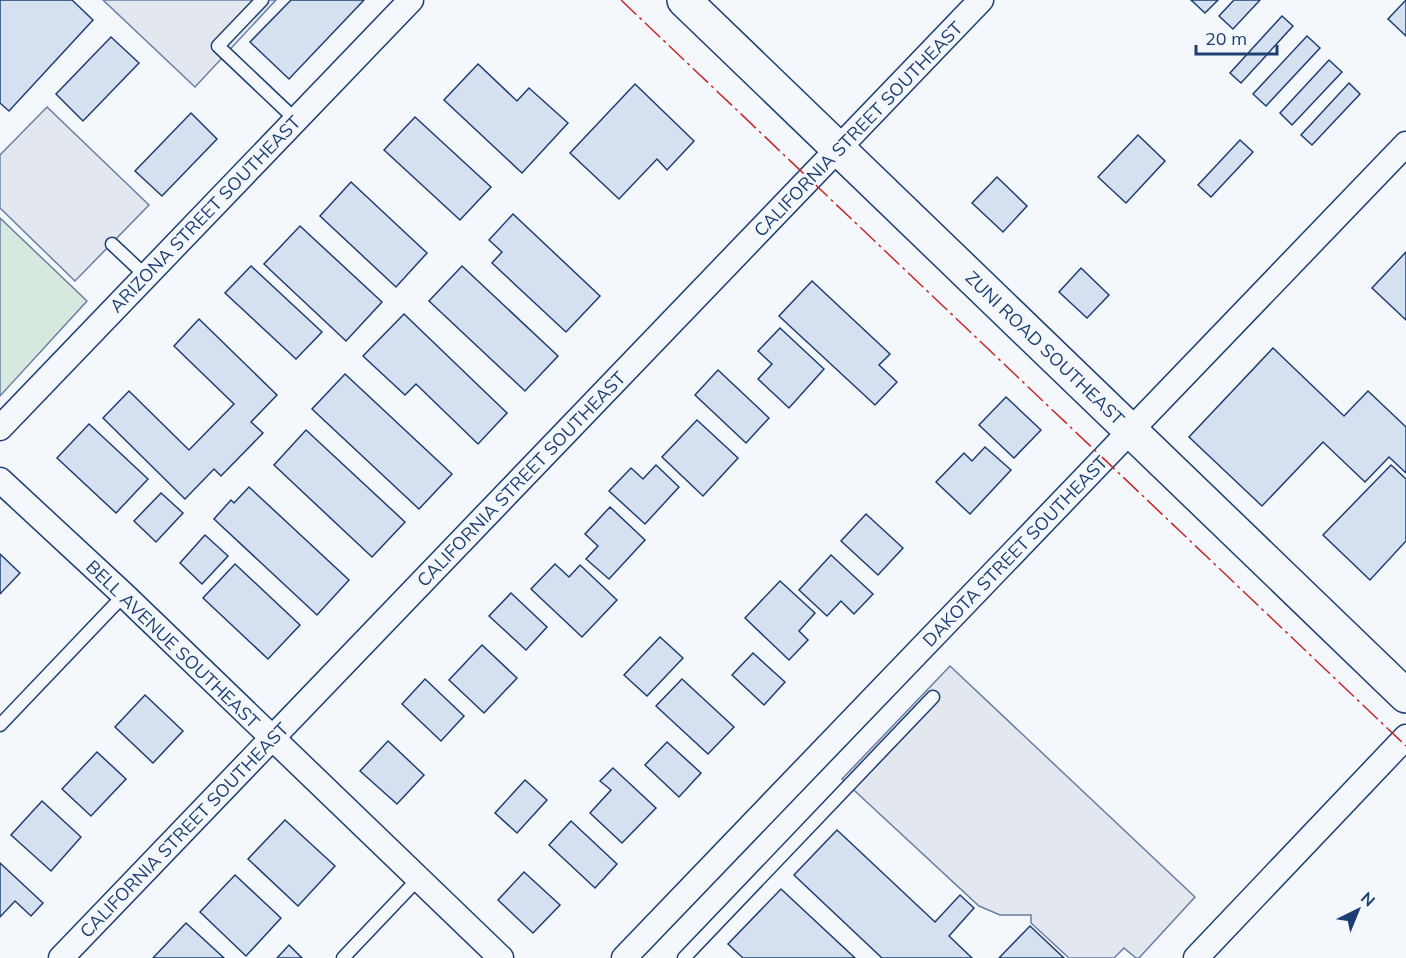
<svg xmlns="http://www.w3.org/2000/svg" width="1406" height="958" font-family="Mulish,sans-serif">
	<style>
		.green { fill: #d7e8df; stroke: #687fa3; stroke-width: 1.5 }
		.parking { fill: #e3e8f0; stroke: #687fa3; stroke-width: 1.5 }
		.building { fill: #d5e0f0; stroke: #1d3f73; stroke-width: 1.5 }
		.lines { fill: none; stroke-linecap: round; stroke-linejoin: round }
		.lane-casing { stroke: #1d3f73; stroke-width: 15 }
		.street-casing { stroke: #1d3f73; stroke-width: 27 }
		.secondary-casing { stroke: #1d3f73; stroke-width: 36 }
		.lane { stroke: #f4f7fb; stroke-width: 12 }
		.street { stroke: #f4f7fb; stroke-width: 24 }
		.secondary { stroke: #f4f7fb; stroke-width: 33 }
		.power { stroke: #c62828; stroke-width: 1.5; stroke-dasharray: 21 4.5 3 4.5; stroke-linecap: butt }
		.labels { text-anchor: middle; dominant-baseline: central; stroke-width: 4.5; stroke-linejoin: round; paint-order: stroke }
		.street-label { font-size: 18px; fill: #1d3f73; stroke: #f4f7fb }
	</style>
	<rect width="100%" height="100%" fill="#f4f7fb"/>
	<path class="green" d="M0 218 87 301 0 396Z"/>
	<g class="parking">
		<path d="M103 0H276L195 87Z"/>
		<path d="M47 107 149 205 75 281 0 208V155Z"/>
		<path d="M950 666 1195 897 1139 958H1136L1124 948 1114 958H1069L1031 923V915H1000L979 906 842 779Z"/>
	</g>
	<g class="building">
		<path d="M0 0H72L93 20 9 111 0 103Z"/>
		<path d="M291 0H364L289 79 250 42Z"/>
		<path d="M1191 0H1218L1205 13Z"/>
		<path d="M1234 0H1260L1233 29 1219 16Z"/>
		<path d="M1406 0V36L1388 19Z"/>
		<path d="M1282 16 1293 26 1241 83 1230 73Z"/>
		<path d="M1307 36 1320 48 1266 106 1253 94Z"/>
		<path d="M111 37 139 63 83 121 56 94Z"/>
		<path d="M1329 60 1342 72 1292 125 1280 113Z"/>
		<path d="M478 64 517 101 529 88 568 123 522 173 444 100Z"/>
		<path d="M1349 83 1360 94 1312 145 1301 135Z"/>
		<path d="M635 84 694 141 667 170 657 159 619 199 570 153Z"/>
		<path d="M191 113 217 139 162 196 135 171Z"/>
		<path d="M415 117 491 187 460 220 384 150Z"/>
		<path d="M1138 135 1165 161 1126 203 1098 177Z"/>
		<path d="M1240 140 1253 152 1211 197 1198 185Z"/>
		<path d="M997 177 1027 206 1003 232 972 203Z"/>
		<path d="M351 182 427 253 396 287 320 216Z"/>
		<path d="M513 214 600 296 566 332 492 263 502 252 489 240Z"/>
		<path d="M300 226 382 302 346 341 264 264Z"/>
		<path d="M1406 252V320L1372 288Z"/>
		<path d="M251 266 322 332 296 359 225 293Z"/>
		<path d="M462 266 558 356 525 391 429 301Z"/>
		<path d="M1081 268 1109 295 1087 318 1059 292Z"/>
		<path d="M812 281 890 354 879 365 897 382 875 405 779 316Z"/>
		<path d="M404 314 507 413 478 444 416 384 405 395 363 356Z"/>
		<path d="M199 319 277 395 251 422 263 433 221 476 214 469 185 499 103 418 129 391 189 450 234 404 174 346Z"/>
		<path d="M780 328 824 369 789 408 758 379 772 364 758 351Z"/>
		<path d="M1273 348 1344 416 1368 391 1406 427V473L1389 457 1365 482 1323 442 1262 506 1189 437Z"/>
		<path d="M718 370 769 418 746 443 695 395Z"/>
		<path d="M345 374 452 474 419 509 312 409Z"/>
		<path d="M1006 397 1041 430 1014 458 979 425Z"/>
		<path d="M697 420 738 458 703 496 662 457Z"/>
		<path d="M89 424 148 479 116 513 57 458Z"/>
		<path d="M306 430 405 522 372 557 274 465Z"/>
		<path d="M985 447 1011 470 970 514 936 482 964 453 972 461Z"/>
		<path d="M656 465 679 487 645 524 609 491 631 468 643 479Z"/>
		<path d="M1391 465 1406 479V541L1370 580 1323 535Z"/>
		<path d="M249 487 349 580 317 615 214 519 231 500 234 503Z"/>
		<path d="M161 493 183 513 156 542 134 521Z"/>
		<path d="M610 507 645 540 609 579 586 559 598 546 585 534Z"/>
		<path d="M866 514 903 548 878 575 841 541Z"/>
		<path d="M205 535 228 556 202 584 180 563Z"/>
		<path d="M0 554 20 573 0 594Z"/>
		<path d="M831 555 873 594 854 614 841 601 827 616 799 590Z"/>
		<path d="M235 564 300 625 268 659 203 598Z"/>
		<path d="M555 564 569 577 580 565 617 600 582 637 531 589Z"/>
		<path d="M780 581 815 613 799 631 808 640 789 660 745 618Z"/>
		<path d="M511 593 547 627 526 650 489 616Z"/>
		<path d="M660 637 683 658 647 696 624 675Z"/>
		<path d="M482 645 517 678 484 713 449 680Z"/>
		<path d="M753 653 785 682 764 705 732 675Z"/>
		<path d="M425 679 464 716 441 741 402 704Z"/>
		<path d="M682 679 734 727 708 754 656 706Z"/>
		<path d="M145 695 183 731 153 763 115 727Z"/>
		<path d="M388 741 424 775 397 804 360 771Z"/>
		<path d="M667 742 701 773 679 797 645 765Z"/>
		<path d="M97 752 126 779 91 816 62 789Z"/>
		<path d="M613 768 656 808 622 843 590 813 611 790 600 781Z"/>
		<path d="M525 780 547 800 517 833 495 813Z"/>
		<path d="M42 801 81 837 51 871 11 835Z"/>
		<path d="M285 820 335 866 298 906 248 859Z"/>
		<path d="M571 821 617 864 595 888 549 845Z"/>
		<path d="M837 830 935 922 960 895 974 908 949 936 972 958H882L794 875Z"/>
		<path d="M0 863 43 903 31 916 15 901 0 917Z"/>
		<path d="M524 872 560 905 533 933 498 900Z"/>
		<path d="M235 875 281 918 246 956 200 912Z"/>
		<path d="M781 889 855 958H743L728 944Z"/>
		<path d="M186 923 224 958H153Z"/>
		<path d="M1030 926 1064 958H999Z"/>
		<path d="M289 945 302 958H277Z"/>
	</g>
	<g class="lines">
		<defs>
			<g id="lane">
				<path d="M262 0 218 46 296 120"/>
				<path d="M112 244 146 276"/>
				<path d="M0 725 124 595"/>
				<path d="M343 958 418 879"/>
				<path d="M684 958 933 697"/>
			</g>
			<g id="street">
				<path d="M0 428 411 0"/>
				<path d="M0 480 124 595 501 958"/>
				<path d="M61 958 981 0"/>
				<path d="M624 958 1406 144"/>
				<path d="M1196 958 1406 737"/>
			</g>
			<path id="secondary" d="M684 0 1406 696"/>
		</defs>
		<use href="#lane" class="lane-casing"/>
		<use href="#street" class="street-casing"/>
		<use href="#secondary" class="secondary-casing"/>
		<use href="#lane" class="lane"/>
		<use href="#street" class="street"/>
		<use href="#secondary" class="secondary"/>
		<path class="power" d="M621 0 1406 746"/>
	</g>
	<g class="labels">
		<g class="street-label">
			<text transform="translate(858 129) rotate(-46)">CALIFORNIA STREET SOUTHEAST</text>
			<text transform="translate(205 214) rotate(-46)">ARIZONA STREET SOUTHEAST</text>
			<text transform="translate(1045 348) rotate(44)">ZUNI ROAD SOUTHEAST</text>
			<text transform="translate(521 479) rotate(-46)">CALIFORNIA STREET SOUTHEAST</text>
			<text transform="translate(1015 551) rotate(-46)">DAKOTA STREET SOUTHEAST</text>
			<text transform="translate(173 644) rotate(44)">BELL AVENUE SOUTHEAST</text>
			<text transform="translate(184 830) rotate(-46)">CALIFORNIA STREET SOUTHEAST</text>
		</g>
	</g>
	<g transform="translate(1358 910) rotate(43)" stroke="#f4f7fb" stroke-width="4.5" paint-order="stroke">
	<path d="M0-4.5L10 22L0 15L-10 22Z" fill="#1d3f73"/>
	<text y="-9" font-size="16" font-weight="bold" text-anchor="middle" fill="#1d3f73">N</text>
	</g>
	<path d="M1196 45v9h81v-9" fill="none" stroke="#1d3f73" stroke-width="3"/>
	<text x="1205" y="45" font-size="18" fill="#1d3f73" stroke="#f4f7fb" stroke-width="4.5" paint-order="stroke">20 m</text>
</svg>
